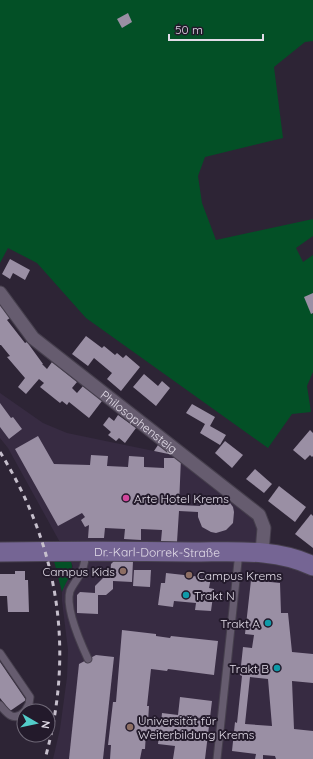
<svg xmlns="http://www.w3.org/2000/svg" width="313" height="759" font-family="Quicksand,sans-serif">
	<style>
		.built { fill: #372b42 }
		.green { fill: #035026 }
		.building { fill: #9a8fa4; fill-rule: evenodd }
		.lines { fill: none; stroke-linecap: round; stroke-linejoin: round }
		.lane-casing { stroke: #463f4d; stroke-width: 9 }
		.street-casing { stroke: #463f4d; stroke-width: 15 }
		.secondary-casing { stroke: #463f4d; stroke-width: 21 }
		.lane { stroke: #665c6f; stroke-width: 7 }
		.street { stroke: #665c6f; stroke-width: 13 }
		.secondary { stroke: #756594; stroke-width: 19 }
		.rail { stroke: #c6bfcc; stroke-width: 3; stroke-dasharray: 5 5; stroke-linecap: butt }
		.hotel-dot { fill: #d1479c; stroke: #231a2b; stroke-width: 1.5 }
		.education-dot { fill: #8d6e63; stroke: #231a2b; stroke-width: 1.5 }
		.culture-dot { fill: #0f9aa8; stroke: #231a2b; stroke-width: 1.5 }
		.labels { text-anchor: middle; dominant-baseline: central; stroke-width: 4; stroke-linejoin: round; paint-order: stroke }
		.street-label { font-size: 12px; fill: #e2dce8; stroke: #231a2b }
		.poi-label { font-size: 12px; fill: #e2dce8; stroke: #231a2b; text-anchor: start }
	</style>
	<rect width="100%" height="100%" fill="#2d2435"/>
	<path class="built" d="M0 393 43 423 67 433 178 456 250 512 259 528 254 562 295 568 305 572 313 578V759H53L60 729 67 677 68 650 62 601V592L64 584 72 570 73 566 8 448 0 438Z"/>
	<g class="green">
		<path d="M0 0H313V41L305 42 274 67 283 138 205 157 198 176 202 203 216 240 313 219V236L296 248 303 262 313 255V293L311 314 313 313V372L307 386 311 412 292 414 268 448 86 318 37 263 8 248 0 263Z"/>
		<path d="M54 561 71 562C75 571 65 583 62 592Z"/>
	</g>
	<g class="building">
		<path d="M128 13 132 22 122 28 117 19Z"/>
		<path d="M10 259 30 270 25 280 13 273 10 279 2 274Z"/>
		<path d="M313 293V313L311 314 304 297Z"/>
		<path d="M0 305 10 318 7 320 25 343 27 342 43 364H42L47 369 52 362 77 382 72 388 77 393 83 386 102 401 89 418 69 402 67 405 62 401 60 403 40 387 44 383 39 379 26 394 18 387 25 378 7 357 10 356 1 345H0Z"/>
		<path d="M86 336 102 348 104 346 115 355 117 353 123 358 126 355 140 367 121 391 107 379 112 373 94 358 88 366 72 354Z"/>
		<path d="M144 374 158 386 162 381 170 388 156 406 133 387Z"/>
		<path d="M0 403 11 418 13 417 22 429 9 439 0 427Z"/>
		<path d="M192 404 215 417 210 426 226 435 220 445 200 433 205 424 186 413Z"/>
		<path d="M118 415 136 428 125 443 119 438 116 441 108 435 111 432 103 425 109 417 114 421Z"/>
		<path d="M310 430 313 433V456L312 457 310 455 305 460 293 450Z"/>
		<path d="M38 436 54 464 90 465 91 455 108 456 107 466 128 467 129 456 144 457V467L164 468V458H181L179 505 200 506 202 502 211 497H222L230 503 233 507 234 512 233 523 226 530 216 533 211 532 202 527 198 517V512L179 511 177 542 161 541 162 530 141 529V540L124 539 125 529 105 528 104 538H88L89 525 85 527 81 520 85 517 82 513 58 526 15 449Z"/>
		<path d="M225 441 243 455 232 468 215 453Z"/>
		<path d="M160 442 178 456 154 451Z"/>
		<path d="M255 469 272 484 264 493 246 479Z"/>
		<path d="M279 486 306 507 295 522 268 501Z"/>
		<path d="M311 514 313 516V548L295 534Z"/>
		<path d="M114 561H133L132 582 113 581V589L106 595H98V614L77 613V595L80 592 95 593V586L103 578H110L111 564Z"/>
		<path d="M134 570H151L150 587 133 586Z"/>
		<path d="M15 571H25V580H28L29 612H8L7 596H0V574H15Z"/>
		<path d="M166 573 211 578 209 588 214 589 211 611 195 610 196 603 174 601 173 607 158 605 161 583H165Z"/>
		<path d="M251 580 280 583 281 613H288L292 652 313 654V683L292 681 294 729 313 731V759H276L275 756 263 755V759H255L256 754 232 751 235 722 237 723 242 676 240 675 243 647 252 648 254 635 245 634ZM250 677 268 679 272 726 245 724Z"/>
		<path d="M122 630 156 634V636L170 638 171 636 218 641 214 675 168 669 167 671 151 669 147 706H149L148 722 161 723 162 713 178 715 180 697 212 701 205 759H173L175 746 158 744 159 735 146 733 145 749H142L140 759H110L111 745H108L113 702H116Z"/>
		<path d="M96 655 114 657 103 759H69L79 664Z"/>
		<path d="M0 662 26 700 10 711 0 698Z"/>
	</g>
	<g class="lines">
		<defs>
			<g id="lane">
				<path d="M85 551C85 559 85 565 81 572 78 579 73 584 70 591 65 608 81 644 88 659"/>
				<path d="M0 653 30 697 29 704 25 711"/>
				<path d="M0 705C7 714 14 722 24 712"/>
				<path d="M217 759 239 552"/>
			</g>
			<g id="street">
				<path id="s1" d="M0 293 33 338 259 515 264 528 262 552"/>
			</g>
			<g id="secondary">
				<path id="s2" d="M0 552C64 551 128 551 193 552 233 552 276 548 313 566"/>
			</g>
		</defs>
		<use href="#lane" class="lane-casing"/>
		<use href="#street" class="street-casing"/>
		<use href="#secondary" class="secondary-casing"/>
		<use href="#lane" class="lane"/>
		<use href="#street" class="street"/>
		<use href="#secondary" class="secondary"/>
		<path class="rail" d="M0 452C59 547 75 651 45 759"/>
	</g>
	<circle class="hotel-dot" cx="126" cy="498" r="4"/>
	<g class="education-dot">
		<circle cx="123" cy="571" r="4"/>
		<circle cx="189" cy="575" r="4"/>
		<circle cx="130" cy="727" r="4"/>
	</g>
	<g class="culture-dot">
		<circle cx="186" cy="595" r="4"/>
		<circle cx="268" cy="623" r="4"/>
		<circle cx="277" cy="668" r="4"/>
	</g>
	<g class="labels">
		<g class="street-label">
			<text stroke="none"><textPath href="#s1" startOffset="191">Philosophensteig</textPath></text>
			<text stroke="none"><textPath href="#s2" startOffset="157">Dr.-Karl-Dorrek-Straße</textPath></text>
		</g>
		<g class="poi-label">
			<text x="134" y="498">Arte Hotel Krems</text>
			<text x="115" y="571" text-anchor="end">Campus Kids</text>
			<text x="197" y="575">Campus Krems</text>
			<text x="194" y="595">Trakt N</text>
			<text x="260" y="623" text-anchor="end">Trakt A</text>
			<text x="269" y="668" text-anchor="end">Trakt B</text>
			<text x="138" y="720">Universität für<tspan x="138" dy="14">Weiterbildung Krems</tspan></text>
		</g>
	</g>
	<g transform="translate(36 723) rotate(99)"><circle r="19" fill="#231a2b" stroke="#6f6877"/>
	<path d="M0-3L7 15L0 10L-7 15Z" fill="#53cdca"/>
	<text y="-6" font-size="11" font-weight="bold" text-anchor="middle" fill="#e2dce8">N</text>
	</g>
	<path d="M169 34v6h94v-6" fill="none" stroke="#e2dce8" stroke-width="2"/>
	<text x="175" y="34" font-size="12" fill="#e2dce8" stroke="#231a2b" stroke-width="3" paint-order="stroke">50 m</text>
</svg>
